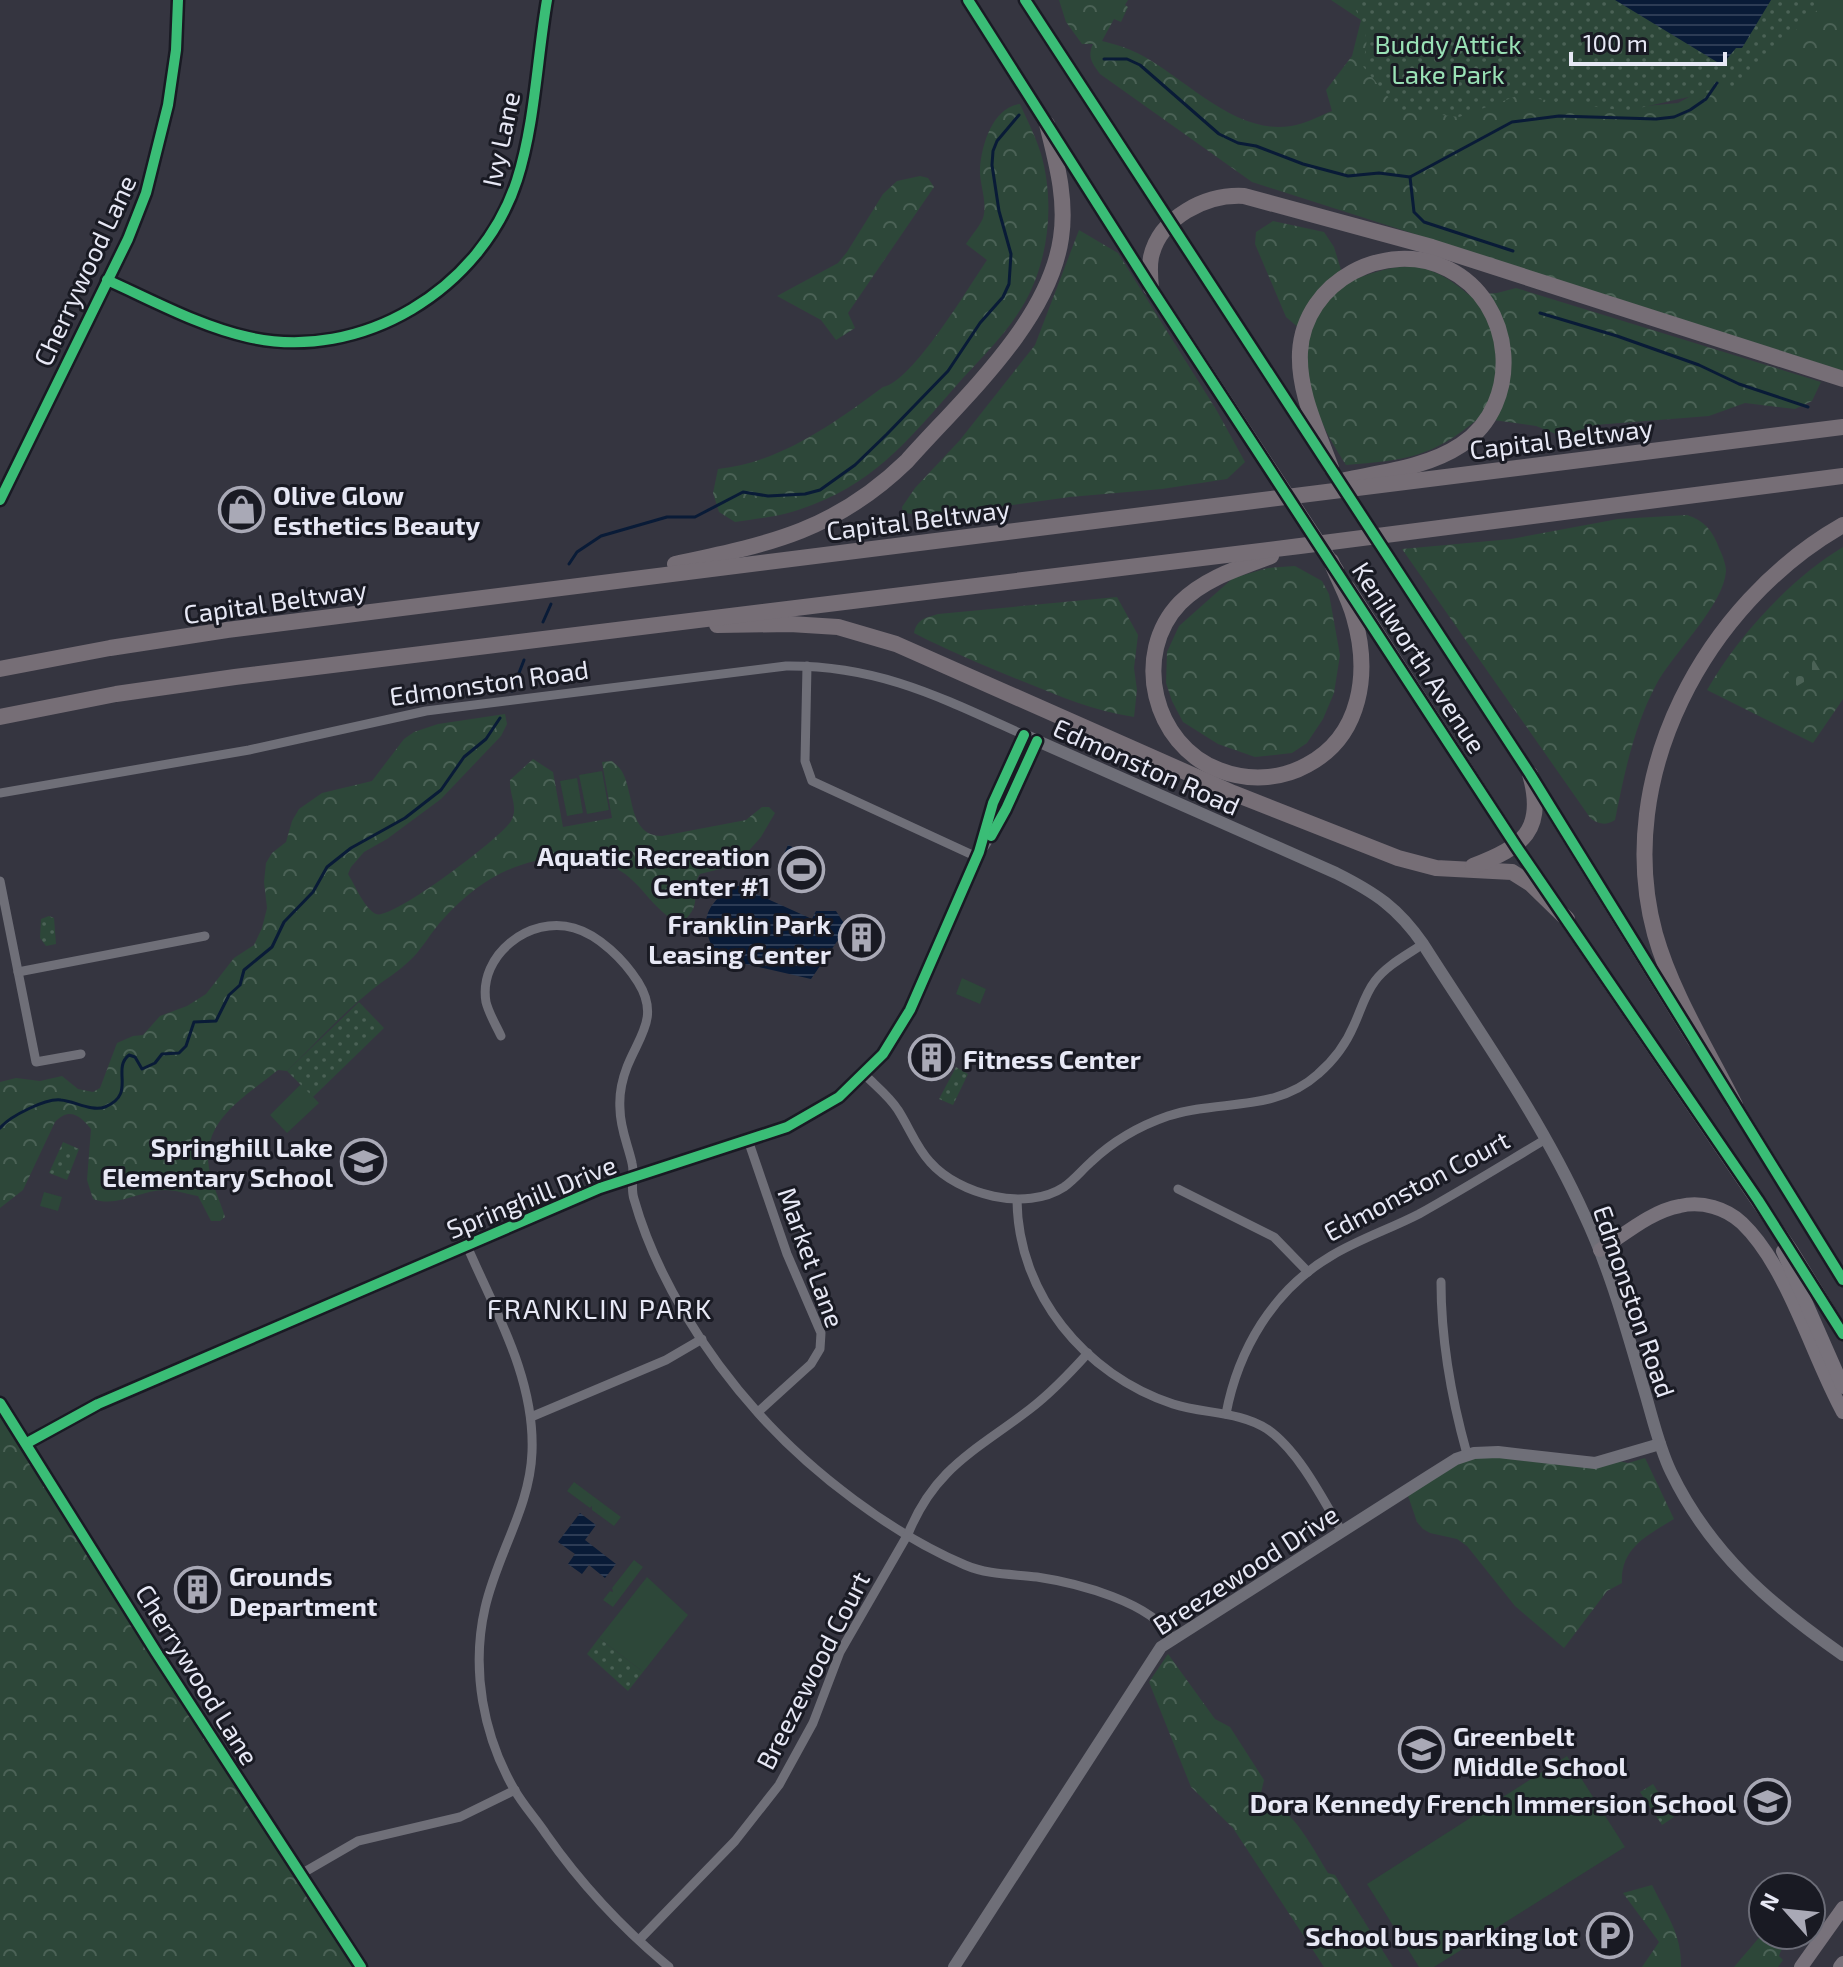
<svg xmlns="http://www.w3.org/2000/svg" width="1843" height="1967" font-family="'Exo 2',sans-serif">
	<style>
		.grass { fill: #2d4739 }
		.forest { fill: url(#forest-crowns) }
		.cemetery { fill: url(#cemetery-stones) }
		.park { fill: url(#park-dots) }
		.water { fill: url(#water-rules) }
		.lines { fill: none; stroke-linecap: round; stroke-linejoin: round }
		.stream { stroke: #091b37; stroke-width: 3 }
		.street { stroke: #6f6f78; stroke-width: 9 }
		.secondary { stroke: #6f6f78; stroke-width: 12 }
		.primary { stroke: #78727b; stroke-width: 14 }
		.highway { stroke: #766e76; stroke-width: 16 }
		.cycleway-casing { stroke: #191a23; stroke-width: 15 }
		.cycleway { stroke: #3abd76; stroke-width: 10 }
		.labels { text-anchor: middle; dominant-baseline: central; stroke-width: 6; stroke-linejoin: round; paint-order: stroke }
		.park-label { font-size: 26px; fill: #9ae2b6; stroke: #191a23 }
		.street-label { font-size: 26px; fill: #e7e8f5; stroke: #191a23 }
		.poi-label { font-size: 26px; font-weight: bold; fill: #e7e8f5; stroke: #191a23; text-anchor: end }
		.neighbourhood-label { font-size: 28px; letter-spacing: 2px; fill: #e7e8f5; stroke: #191a23 }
	</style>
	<defs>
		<pattern id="forest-crowns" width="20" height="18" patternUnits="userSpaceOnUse" patternTransform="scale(2)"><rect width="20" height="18" fill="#2d4739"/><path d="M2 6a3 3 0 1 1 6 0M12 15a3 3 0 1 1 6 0" fill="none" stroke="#4b6256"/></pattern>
		<pattern id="cemetery-stones" width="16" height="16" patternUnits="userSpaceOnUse" patternTransform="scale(2)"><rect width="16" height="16" fill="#2d4739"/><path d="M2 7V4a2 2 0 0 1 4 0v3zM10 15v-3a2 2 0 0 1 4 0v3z" fill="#4b6256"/></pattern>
		<pattern id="park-dots" width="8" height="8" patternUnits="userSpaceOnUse" patternTransform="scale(2)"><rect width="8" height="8" fill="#2d4739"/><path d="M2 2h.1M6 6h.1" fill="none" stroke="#4b6256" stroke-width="1.8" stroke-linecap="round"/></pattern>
		<pattern id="water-rules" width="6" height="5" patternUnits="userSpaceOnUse" patternTransform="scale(2)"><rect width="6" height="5" fill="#091b37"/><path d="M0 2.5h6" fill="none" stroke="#2d3c55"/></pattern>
	</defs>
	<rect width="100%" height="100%" fill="#353540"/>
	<g class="grass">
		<path d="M602 771 609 810 587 814 579 775Z"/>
		<path d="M577 778 583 813 567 816 560 781Z"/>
		<path d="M962 978 986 989 980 1004 956 994Z"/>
		<path d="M301 1084 319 1103 287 1133 270 1115Z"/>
		<path d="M44 1192 62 1197 58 1211 40 1206Z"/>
		<path d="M574 1482 621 1517 614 1526 592 1510V1506L590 1508 567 1491Z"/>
		<path d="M634 1560 643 1567 613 1607 603 1600 610 1591 613 1592 612 1588Z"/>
		<path d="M647 1577 688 1615 643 1672 599 1638Z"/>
		<path d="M1567 1756 1625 1847 1434 1967H1419L1367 1884Z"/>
	</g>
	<g class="forest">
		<path d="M1059 0H1128L1125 5 1128 7 1121 22 1114 19 1102 41C1115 44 1131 49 1143 56 1187 80 1236 135 1291 126 1305 124 1319 116 1332 111L1326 90 1352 56 1361 20 1331 0H1415L1517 87 1636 107 1678 103 1698 92 1771 0H1843V371L1252 182 1100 74C1092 63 1087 57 1093 44H1082L1066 22Z"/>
		<path d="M1020 104C1027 120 1036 137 1041 154 1055 202 1049 259 1025 302 1008 333 979 360 955 387 905 444 871 487 795 511 776 517 754 519 735 522L719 512 713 493 718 469C781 462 833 424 883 387 913 381 968 288 987 260L966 244C971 236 980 226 983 218 988 202 979 184 980 168 982 143 993 108 1020 104Z"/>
		<path d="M920 176 928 178 934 187 848 313 855 328 836 340 821 320 777 296 838 263 847 252 883 194 897 181Z"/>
		<path d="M1273 221 1324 232 1334 247 1345 283C1397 263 1423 255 1469 295L1497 293 1516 288 1821 382 1812 401 1795 409 1745 403 1709 416 1595 425 1561 436 1536 426 1479 418C1432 458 1405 460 1346 465 1319 423 1302 387 1308 336L1286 317 1255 244 1256 232Z"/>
		<path d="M1079 230 1118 253 1217 411 1245 462 1227 479 1162 489 1070 497 932 516 903 513 902 507 915 488 960 440 1035 345Z"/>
		<path d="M1687 515C1704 520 1713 531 1719 548 1722 554 1726 564 1726 571 1724 605 1673 653 1656 685 1634 726 1624 775 1615 820 1605 826 1600 824 1591 819L1402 549 1511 539 1618 519Z"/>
		<path d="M1843 547V699L1813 743 1707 690C1737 637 1791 578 1843 547Z"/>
		<path d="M1295 566 1322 581 1329 594 1340 655 1334 693 1323 719 1307 743 1292 753 1255 757 1218 744 1183 722 1172 701 1166 683 1167 652 1179 626 1233 578 1268 568Z"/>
		<path d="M1117 597 1138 635 1134 668 1137 690 1134 717C1094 711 1059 696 1022 681 985 666 949 651 914 633 917 619 925 618 938 614Z"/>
		<path d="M505 714 507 724 501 736 441 799 387 839 364 852 351 867 348 874C355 885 364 908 376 914 391 921 501 838 511 821 519 807 509 795 510 780L533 759 553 772 563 827 612 818 602 762 612 761C615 764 619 767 621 770 635 791 627 836 662 836L746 820 762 807H769L775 813 761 837 736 865 700 874C688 890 706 904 681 923 652 913 640 876 610 866 546 844 489 869 445 917 431 931 422 951 406 964 394 975 379 983 367 994 339 1017 314 1045 287 1071L278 1070C246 1096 201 1120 209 1168 212 1184 220 1201 225 1217L220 1221H211L198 1196C187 1194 175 1190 165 1190 140 1190 118 1208 93 1199L87 1180 91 1129C80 1115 69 1107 55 1122L23 1190 0 1208V1082L16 1078 40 1081 62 1076 78 1089 93 1092 100 1088 117 1043 133 1036 143 1035 160 1016 187 1006 206 994 234 958 254 945 262 928 267 908 264 882 266 863 272 853 286 842 292 821 299 809 322 793 372 781 404 739 414 732 438 724Z"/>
		<path d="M0 1403 361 1967H0Z"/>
		<path d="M1467 1454 1613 1460 1628 1463 1645 1458 1674 1519C1648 1535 1620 1548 1622 1583L1607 1591 1564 1648 1515 1606 1467 1546 1457 1539 1430 1533 1423 1529 1417 1522 1406 1490Z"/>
		<path d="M1168 1654 1215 1719 1230 1727 1264 1780 1261 1793 1269 1804C1292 1806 1316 1854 1328 1873L1335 1875 1393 1967H1324L1233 1828 1191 1787 1149 1682Z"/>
		<path d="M1652 1885C1666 1914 1682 1934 1681 1967H1642L1659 1942 1623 1893Z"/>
		<path d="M1763 1933 1787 1935 1779 1956 1783 1960 1778 1967H1734Z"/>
	</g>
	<path class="cemetery" d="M1812 657 1821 672 1797 686 1788 671Z"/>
	<g class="park">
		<path d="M1350 0H1828L1737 86 1626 111 1517 96 1459 117 1399 110 1361 64C1373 39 1363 23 1350 0Z"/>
		<path d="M49 916 54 918 56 944 46 946 40 938 41 919Z"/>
		<path d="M359 1002 384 1028 313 1097 287 1071Z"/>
		<path d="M956 1067 968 1074 953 1105 939 1099Z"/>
		<path d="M63 1142 79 1149 67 1180 49 1173Z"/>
		<path d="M599 1638 643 1672 628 1691 587 1654Z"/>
		<path d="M1653 1784 1674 1817 1662 1825 1640 1792Z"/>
	</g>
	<g class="water">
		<path d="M1615 0H1771L1742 48H1736L1722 65Z"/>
		<path d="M788 845 824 861 813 884 803 880 798 892 783 885 788 873 778 868Z"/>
		<path d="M734 884 812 919 816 911H836L845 925 838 940 811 979 741 963 714 950C697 918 709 904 734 884Z"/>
		<path d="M580 1513 596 1525 585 1540 616 1564 605 1578 589 1565 582 1574 568 1564 575 1554 558 1542Z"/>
	</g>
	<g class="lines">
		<g class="stream">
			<path d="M1104 59H1127L1140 65 1219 134 1238 143 1256 146 1303 164 1348 176 1379 173 1410 177 1512 122 1559 116 1656 119 1674 117 1690 110 1706 99 1717 83"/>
			<path d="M1410 177 1414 212 1424 222 1513 251"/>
			<path d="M1540 313 1617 336 1699 365 1739 384 1808 407"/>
			<path d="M569 564 577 552 601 536 667 517H695L743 492 768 496 805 494 820 490 855 465 887 434 948 371 980 323 1003 297 1009 284 1011 254 999 211 992 165 993 151 997 141 1019 115"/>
			<path d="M543 622 551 604"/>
			<path d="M512 691 524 660"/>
			<path d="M0 1128C10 1116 46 1098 61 1100 74 1101 92 1112 105 1107 137 1094 111 1069 129 1055L135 1057 142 1069 155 1063 162 1054 179 1053 186 1046 194 1022 216 1021 229 995 240 985 244 970 272 947 284 922 313 892 327 867 351 848 405 818 441 790 464 757 486 739 500 718"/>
		</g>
		<g class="street">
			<path d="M807 666 805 761 812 781 977 857"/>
			<path d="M0 793 249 750 426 711 786 666C879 665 942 698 1024 735"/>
			<path d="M0 881 36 1062 81 1054"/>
			<path d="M18 972 205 936"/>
			<path d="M501 1036C496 1025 489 1014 486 1002 478 955 530 915 574 928 599 935 624 960 638 982 660 1017 639 1036 627 1067 622 1080 619 1095 620 1109 620 1128 628 1145 632 1163 635 1175 630 1187 634 1199 656 1277 705 1354 759 1414 812 1473 892 1534 965 1565 988 1575 1013 1574 1037 1577 1077 1583 1152 1602 1173 1639"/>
			<path d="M865 1075C876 1086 890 1097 898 1110 909 1127 916 1147 930 1162 959 1195 1026 1212 1064 1187 1074 1180 1082 1170 1091 1162 1113 1141 1139 1126 1168 1116 1219 1099 1275 1113 1318 1074 1333 1061 1346 1044 1354 1025 1361 1010 1365 994 1375 981 1387 965 1407 955 1423 944"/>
			<path d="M748 1140 787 1254 821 1333 820 1349 811 1364 758 1412"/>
			<path d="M1178 1189 1274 1237 1308 1272"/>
			<path d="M1017 1200C1018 1294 1085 1375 1173 1404 1204 1414 1239 1411 1267 1429 1298 1450 1323 1499 1342 1532"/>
			<path d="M467 1246C495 1311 535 1378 532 1452 530 1508 497 1554 485 1608 471 1669 483 1735 514 1789 523 1805 536 1819 546 1834 581 1884 622 1928 669 1967"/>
			<path d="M1441 1282C1441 1342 1451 1397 1467 1454"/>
			<path d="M1226 1414C1238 1350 1273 1290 1331 1256 1359 1239 1390 1229 1419 1214 1462 1190 1504 1164 1546 1139"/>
			<path d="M531 1417 666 1360 702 1339"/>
			<path d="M301 1874 358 1841 460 1817 515 1790"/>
			<path d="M639 1940 735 1841 779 1785 813 1723 840 1652 908 1534C935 1467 977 1450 1030 1409 1051 1393 1070 1373 1088 1353"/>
		</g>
		<g class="secondary">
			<path d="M107 280C152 300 199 326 248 337 361 363 482 289 517 180 535 124 537 58 547 0"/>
			<path d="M0 500 128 239 146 193 168 105 176 50 178 0"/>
			<path d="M983 846 1006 809 1037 741"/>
			<path d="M0 1403 156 1652 361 1967"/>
			<path d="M27 1443 98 1404 600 1188 787 1127 839 1097 883 1054 910 1010 979 852 993 803 1024 735 1336 873C1376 893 1398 908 1423 944 1479 1032 1541 1119 1584 1214 1610 1269 1626 1328 1643 1386 1652 1415 1658 1445 1671 1472 1710 1553 1771 1605 1843 1655"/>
			<path d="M954 1967 1161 1647 1429 1476 1456 1459 1474 1453 1498 1452 1595 1463 1660 1444"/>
		</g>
		<g class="primary">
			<path d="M968 0 1151 288 1337 570"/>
			<path d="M1025 0 1530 774 1695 1042"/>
			<path d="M1348 587 1516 846 1791 1250 1843 1334"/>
			<path d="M1730 1097 1843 1280"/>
			<path d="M1600 1250C1624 1235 1651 1211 1680 1206 1702 1201 1726 1208 1742 1223 1788 1267 1812 1356 1843 1412"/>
			<path d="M1783 1251 1843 1387"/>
			<path d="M1801 1967 1843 1908"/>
			<path d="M1840 1967 1843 1963"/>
		</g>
		<g class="highway">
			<path d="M1151 288C1150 278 1149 267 1151 257 1160 217 1206 194 1244 196L1432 247 1843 379"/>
			<path d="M1331 468C1318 431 1298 393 1300 352 1304 281 1386 238 1448 269 1515 302 1524 403 1461 445 1428 467 1384 472 1345 480"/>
			<path d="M1271 556C1239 568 1205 578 1180 603 1131 654 1153 745 1219 770 1247 781 1280 780 1307 765 1362 736 1370 672 1354 617 1349 598 1338 579 1331 561"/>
			<path d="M675 564C769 544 835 531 907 461 962 399 1049 322 1061 238 1067 199 1056 161 1047 124"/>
			<path d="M717 625 790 624 838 627 896 644 1233 793 1398 858 1436 868 1512 872 1531 884 1567 919"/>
			<path d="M0 669 110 648 227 630 1843 427"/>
			<path d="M0 717 116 694 235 677 1300 546 1843 476"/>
			<path d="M1473 866C1523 847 1546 830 1530 774"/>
			<path d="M1735 1105C1707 1049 1672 994 1655 934 1612 776 1706 603 1843 525"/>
		</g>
		<defs>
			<g id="cycleway">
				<path d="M968 0 1151 288 1516 846 1758 1200 1843 1334"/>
				<path d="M1025 0 1530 774 1843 1280"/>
				<path d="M107 280C152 300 199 326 248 337 361 363 482 289 517 180 535 124 537 58 547 0"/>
				<path d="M0 500 128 239 146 193 168 105 176 50 178 0"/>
				<path d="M991 836 1006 809 1037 741"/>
				<path d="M0 1403 156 1652 361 1967"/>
				<path d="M27 1443 98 1404 600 1188 787 1127 839 1097 883 1054 910 1010 979 852 993 803 1024 735"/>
			</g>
		</defs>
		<use href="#cycleway" class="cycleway-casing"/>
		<use href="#cycleway" class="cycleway"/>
	</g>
	<defs>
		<symbol id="shop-ring" viewBox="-11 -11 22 22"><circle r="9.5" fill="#191a23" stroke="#a9a9b6" stroke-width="1.5"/><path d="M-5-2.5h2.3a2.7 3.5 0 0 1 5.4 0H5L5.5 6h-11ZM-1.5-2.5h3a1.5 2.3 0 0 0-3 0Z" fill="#a9a9b6"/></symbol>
		<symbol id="stadium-ring" viewBox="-11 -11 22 22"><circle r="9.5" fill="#191a23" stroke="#a9a9b6" stroke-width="1.5"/><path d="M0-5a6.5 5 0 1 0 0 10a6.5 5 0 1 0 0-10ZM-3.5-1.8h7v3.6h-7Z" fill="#a9a9b6"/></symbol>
		<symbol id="building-ring" viewBox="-11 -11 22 22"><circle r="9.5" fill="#191a23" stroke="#a9a9b6" stroke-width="1.5"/><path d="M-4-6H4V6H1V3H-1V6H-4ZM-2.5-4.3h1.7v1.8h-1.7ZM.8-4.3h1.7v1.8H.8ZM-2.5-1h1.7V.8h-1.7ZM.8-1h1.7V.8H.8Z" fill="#a9a9b6"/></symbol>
		<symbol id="school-ring" viewBox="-11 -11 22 22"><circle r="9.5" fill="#191a23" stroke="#a9a9b6" stroke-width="1.5"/><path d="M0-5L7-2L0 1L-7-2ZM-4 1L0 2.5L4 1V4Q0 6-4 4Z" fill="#a9a9b6"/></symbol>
		<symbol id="parking-ring" viewBox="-11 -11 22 22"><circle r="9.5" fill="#191a23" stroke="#a9a9b6" stroke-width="1.5"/><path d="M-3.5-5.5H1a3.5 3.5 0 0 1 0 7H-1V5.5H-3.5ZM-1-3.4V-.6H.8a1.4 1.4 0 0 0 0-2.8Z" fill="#a9a9b6"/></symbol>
	</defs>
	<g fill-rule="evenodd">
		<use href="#shop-ring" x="216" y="484" width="51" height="51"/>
		<use href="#stadium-ring" x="776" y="844" width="51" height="51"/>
		<use href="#building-ring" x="836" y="912" width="51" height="51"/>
		<use href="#building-ring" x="906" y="1032" width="51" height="51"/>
		<use href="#school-ring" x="338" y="1136" width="51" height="51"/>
		<use href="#building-ring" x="172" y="1564" width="51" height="51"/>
		<use href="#school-ring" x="1396" y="1724" width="51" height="51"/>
		<use href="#school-ring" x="1742" y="1776" width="51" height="51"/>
		<use href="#parking-ring" x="1584" y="1910" width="51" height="51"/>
	</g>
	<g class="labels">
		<g class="park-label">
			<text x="1448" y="43">Buddy Attick<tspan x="1448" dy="30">Lake Park</tspan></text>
		</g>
		<g class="street-label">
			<text transform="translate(500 139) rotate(-78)">Ivy Lane</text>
			<text transform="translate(84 270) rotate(-65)">Cherrywood Lane</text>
			<text transform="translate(1561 438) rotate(-7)">Capital Beltway</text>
			<text transform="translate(918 519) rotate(-7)">Capital Beltway</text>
			<text transform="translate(275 601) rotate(-8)">Capital Beltway</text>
			<text transform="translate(1420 657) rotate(57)">Kenilworth Avenue</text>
			<text transform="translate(489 682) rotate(-8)">Edmonston Road</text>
			<text transform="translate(1147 766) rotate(24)">Edmonston Road</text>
			<text transform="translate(1416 1185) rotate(-28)">Edmonston Court</text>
			<text transform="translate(531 1196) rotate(-22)">Springhill Drive</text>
			<text transform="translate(812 1257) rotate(70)">Market Lane</text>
			<text transform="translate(1635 1301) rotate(71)">Edmonston Road</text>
			<text transform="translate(1245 1569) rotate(-33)">Breezewood Drive</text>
			<text transform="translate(812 1670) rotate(-63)">Breezewood Court</text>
			<text transform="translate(198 1674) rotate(58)">Cherrywood Lane</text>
		</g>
		<g class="poi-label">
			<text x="273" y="494" text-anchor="start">Olive Glow<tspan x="273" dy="30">Esthetics Beauty</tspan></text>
			<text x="770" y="855">Aquatic Recreation<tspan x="770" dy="30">Center #1</tspan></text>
			<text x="831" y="923">Franklin Park<tspan x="831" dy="30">Leasing Center</tspan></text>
			<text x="963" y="1058" text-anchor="start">Fitness Center</text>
			<text x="333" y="1146">Springhill Lake<tspan x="333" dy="30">Elementary School</tspan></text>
			<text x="229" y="1575" text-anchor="start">Grounds<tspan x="229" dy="30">Department</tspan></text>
			<text x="1453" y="1735" text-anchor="start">Greenbelt<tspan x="1453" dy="30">Middle School</tspan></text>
			<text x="1736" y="1802">Dora Kennedy French Immersion School</text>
			<text x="1578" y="1935">School bus parking lot</text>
		</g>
		<g class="neighbourhood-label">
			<text x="600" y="1308">FRANKLIN PARK</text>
		</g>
	</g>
	<g transform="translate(1787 1911) rotate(297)"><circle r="38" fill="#191a23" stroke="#6b6c77" stroke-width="2"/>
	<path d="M0-6L14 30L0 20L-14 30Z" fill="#a9a9b6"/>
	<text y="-12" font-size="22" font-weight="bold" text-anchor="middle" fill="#e7e8f5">N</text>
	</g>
	<path d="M1571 52v12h154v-12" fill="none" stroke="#e7e8f5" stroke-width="4"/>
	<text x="1583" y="52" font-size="24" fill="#e7e8f5" stroke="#191a23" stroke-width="6" paint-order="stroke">100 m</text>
</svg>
